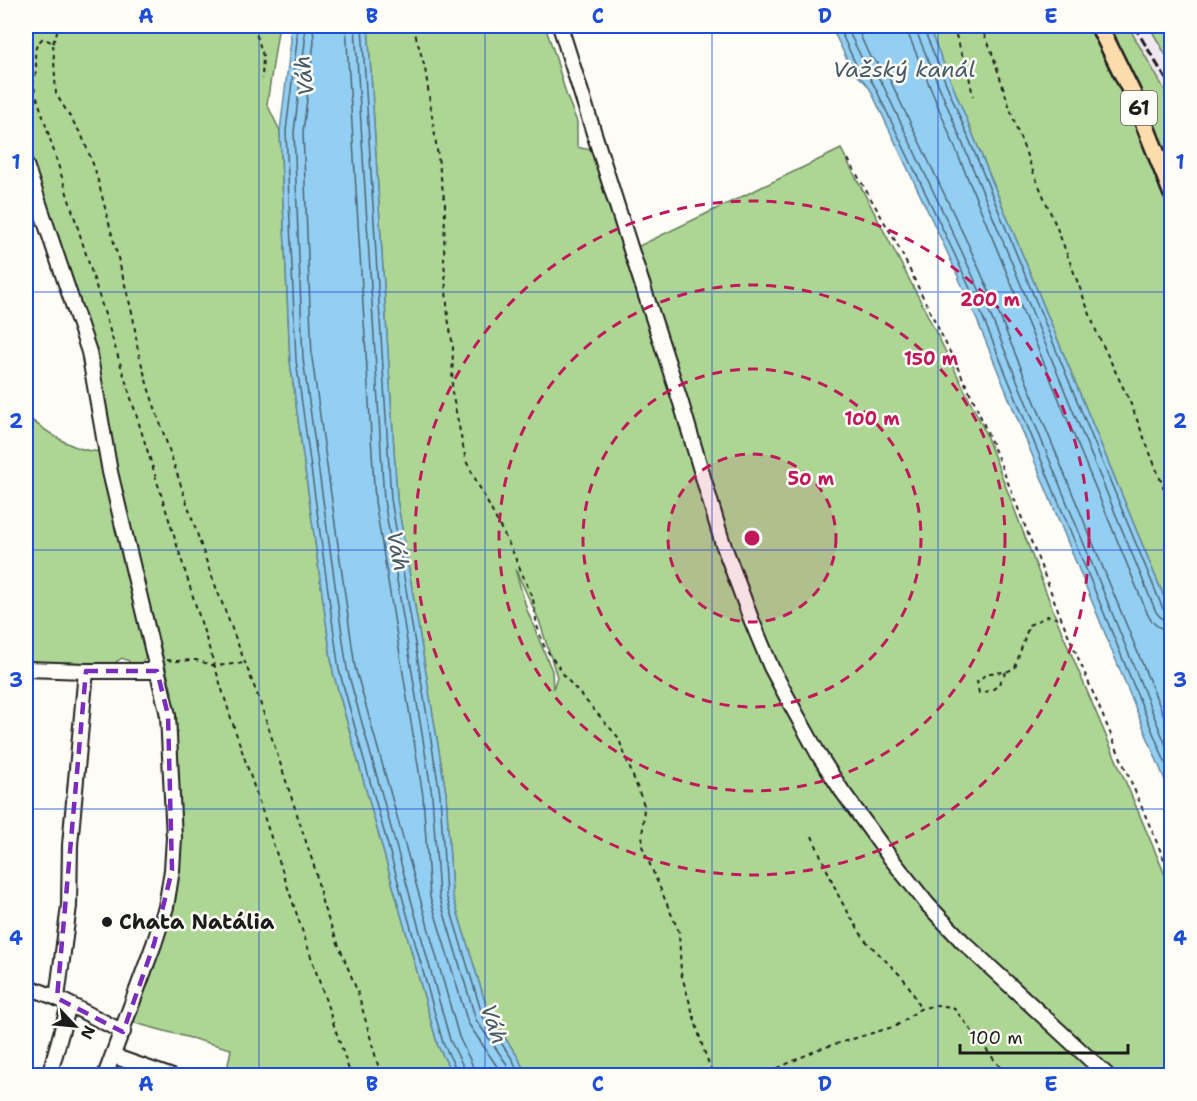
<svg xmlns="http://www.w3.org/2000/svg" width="1197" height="1101" font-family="'Shantell Sans',sans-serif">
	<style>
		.built { fill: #f0e7f1 }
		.green { fill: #add694; stroke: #647958; stroke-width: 1.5; fill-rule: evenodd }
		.water { fill: #93cff3; stroke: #63879d; stroke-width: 1.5 }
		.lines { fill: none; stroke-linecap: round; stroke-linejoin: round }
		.shore { stroke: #4c6472; stroke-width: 1.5 }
		.minor-casing { stroke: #1c1c1c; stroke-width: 18 }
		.major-casing { stroke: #1c1c1c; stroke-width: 21 }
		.path { stroke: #1c1c1c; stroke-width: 2; stroke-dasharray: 4.5 4.5; stroke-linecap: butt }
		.minor { stroke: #fdfcf7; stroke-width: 14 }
		.major { stroke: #fddcac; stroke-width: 16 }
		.rail { stroke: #1c1c1c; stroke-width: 3; stroke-dasharray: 9 4.5; stroke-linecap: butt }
		.marked { fill: none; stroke: #7b2cbf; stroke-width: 4.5; stroke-dasharray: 12 8; stroke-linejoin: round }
		.grid { fill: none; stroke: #1d4ed8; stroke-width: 1.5; stroke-opacity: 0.55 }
		.ring { fill: none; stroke: #c2185b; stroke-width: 3; stroke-dasharray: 10 8 }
		.poi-dot { fill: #1c1c1c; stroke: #fdfcf7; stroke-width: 2 }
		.labels { text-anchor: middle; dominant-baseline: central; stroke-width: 5; stroke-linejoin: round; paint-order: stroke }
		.shield { fill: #fdfcf7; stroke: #605f5e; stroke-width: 1.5 }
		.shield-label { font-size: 20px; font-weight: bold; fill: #1c1c1c }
		.poi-label { font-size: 21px; font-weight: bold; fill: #1c1c1c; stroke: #fdfcf7; text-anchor: start }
		.water-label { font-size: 22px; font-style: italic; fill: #465b67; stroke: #fdfcf7 }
		.centre { fill: #c2185b; stroke: #fdfcf7; stroke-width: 3 }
		.ring-label { font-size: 18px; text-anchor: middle; font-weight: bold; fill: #c2185b; stroke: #fdfcf7; stroke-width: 5; stroke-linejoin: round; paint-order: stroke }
		.neatline { fill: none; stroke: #1d4ed8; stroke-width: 2 }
		.grid-label { font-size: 20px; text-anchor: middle; font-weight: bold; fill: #1d4ed8 }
	</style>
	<rect width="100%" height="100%" fill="#fdfcf7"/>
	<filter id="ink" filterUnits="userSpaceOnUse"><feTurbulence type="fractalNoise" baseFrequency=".0167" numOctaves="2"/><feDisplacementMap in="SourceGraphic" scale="12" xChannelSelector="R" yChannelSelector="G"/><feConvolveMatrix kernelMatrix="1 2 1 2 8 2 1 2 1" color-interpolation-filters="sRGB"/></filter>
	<g filter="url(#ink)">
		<path class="built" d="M1128 26H1149L1171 64V101Z"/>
		<g class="green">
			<path d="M26 26H277L278 31 267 104 280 131 290 361 333 672 438 1046 453 1075H226L231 1049 120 1019 143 962 169 866 167 774 154 675 172 692 142 575 111 443 34 175 26 152Z"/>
			<path d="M368 26H541L546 29 555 55 566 94 577 122V147L585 149 604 146 635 248 841 149 920 300 983 427 1056 618 1171 889V1075H526L518 1057 489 1015 452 894 446 793 397 499ZM515 569 539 620 557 677 553 689 552 671 527 610Z"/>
			<path d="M928 26H1091L1112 67 1148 151 1171 217V614Z"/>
			<path d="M1112 26H1128L1171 101V172L1150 116 1121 51Z"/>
			<path d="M1149 26H1171V64Z"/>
			<path d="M26 416C46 431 77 455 103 451L146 650V658L138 666H131L129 661 122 658 116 662 114 667 26 664Z"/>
		</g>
		<g class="water">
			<path d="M290 26H368L397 499 446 793 452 894 489 1015 518 1057 526 1075H453L438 1046 333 672 290 361 280 131 291 41Z"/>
			<path d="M831 26H928L1171 614V795L975 315 949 256 870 89C865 82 862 78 854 74Z"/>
		</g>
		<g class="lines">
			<g class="shore">
				<path d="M296 26 297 41 286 131 296 360 339 670 443 1043 457 1071 458 1076"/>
				<path d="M304 26 305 42 294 132 303 359 347 669 450 1040 464 1068 465 1076"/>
				<path d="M313 26 314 42 303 132 312 358 355 667 459 1037 472 1064 474 1076"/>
				<path d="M346 26 375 501 423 796 430 897 468 1023 498 1068 501 1076"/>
				<path d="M355 26 384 500 432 795 439 896 476 1020 506 1063 511 1076"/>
				<path d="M362 26 391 499 440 794 446 895 483 1017 513 1060 519 1076"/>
				<path d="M838 26 858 69 869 77 875 87 954 253 981 313 1172 779"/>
				<path d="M846 26 864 63 875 73 882 83 961 250 988 309 1172 760"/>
				<path d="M856 26 870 57 882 67 889 78 969 246 996 307 1172 736"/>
				<path d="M907 26 909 36 1148 615C1153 625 1160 630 1172 630"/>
				<path d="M916 26 917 33 1156 612 1162 619 1172 621"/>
				<path d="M923 26 924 30 1163 609 1167 613H1172"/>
			</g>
			<defs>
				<g id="minor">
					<path d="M560 26 631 250 681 403 722 541 751 619 771 667 795 712 820 757 842 791 889 856 928 905 963 942 1108 1076"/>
					<path d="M26 165 89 352 110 472 168 715 174 838 172 870 166 907 154 944 105 1076"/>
					<path d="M26 669 86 671H157"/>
					<path d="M26 986 57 998 123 1032"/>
					<path d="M57 998 69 906 70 845 86 671"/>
					<path d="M113 1056 170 1076"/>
					<path d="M49 1076 69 1005"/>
				</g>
				<path id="major" d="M1099 26 1132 93 1172 193"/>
			</defs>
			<use href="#minor" class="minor-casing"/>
			<use href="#major" class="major-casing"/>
			<g class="path">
				<path d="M254 26 263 56 262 79"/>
				<path d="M413 26 425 68 445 205 444 260 448 318 453 346 452 392 466 461 511 548 533 599 537 626 544 646 566 678 618 737 644 805 642 846 679 932 681 973 703 1048 712 1072 717 1076"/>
				<path d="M953 26 969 76 973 96"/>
				<path d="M980 26 990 47 1017 130 1034 174 1057 228 1097 333 1130 402 1172 509"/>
				<path d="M53 43 59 26"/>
				<path d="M26 62 230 715 351 1076"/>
				<path d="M33 85C34 81 36 75 36 70 37 56 30 50 43 38L53 43 56 94 82 136 95 169 133 316 138 351 148 387 209 569 259 699 315 869 323 906 358 993 381 1076"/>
				<path d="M26 87 33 85"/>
				<path d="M848 159 897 244 974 401 1003 470 1062 620 1172 878"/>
				<path d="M167 660 177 661 196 660 215 666 244 663"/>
				<path d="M1006 672C998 686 996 691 979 693L977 682 987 673 1006 672 1015 668 1029 625 1048 616 1062 620"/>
				<path d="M812 836 840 899 864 939 903 978 912 991 920 1009"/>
				<path d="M761 1076 819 1049 896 1026 920 1009 936 1005 953 1007 1007 1076"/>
			</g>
			<use href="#minor" class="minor"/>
			<use href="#major" class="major"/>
			<path class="rail" d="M1134 26 1172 89"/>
		</g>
	</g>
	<path class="marked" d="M86 671H157L168 715 172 870 154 944 123 1032 57 998Z"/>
	<path class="grid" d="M259 26V1076M485 26V1076M712 26V1076M938 26V1076M26 292H1172M26 550H1172M26 809H1172"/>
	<circle cx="752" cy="538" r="84" fill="#c2185b" fill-opacity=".12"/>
	<g class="ring">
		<circle cx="752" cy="538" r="84"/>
		<circle cx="752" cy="538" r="169"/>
		<circle cx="752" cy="538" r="253"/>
		<circle cx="752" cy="538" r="337"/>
	</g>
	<circle class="poi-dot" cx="107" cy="922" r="6"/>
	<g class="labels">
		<rect class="shield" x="1121" y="91" width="36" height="34" rx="4.5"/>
		<g class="shield-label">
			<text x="1139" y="108">61</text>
		</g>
		<g class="poi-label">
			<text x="119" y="922">Chata Natália</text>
		</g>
		<g class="water-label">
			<text x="904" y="69">Važský kanál</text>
			<text transform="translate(304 76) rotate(-97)">Váh</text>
			<text transform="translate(398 551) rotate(79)">Váh</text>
			<text transform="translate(494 1024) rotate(72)">Váh</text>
		</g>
	</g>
	<circle cx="752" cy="538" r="9" class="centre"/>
	<g class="ring-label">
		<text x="990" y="306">200 m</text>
		<text x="931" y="365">150 m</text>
		<text x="872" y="425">100 m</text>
		<text x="811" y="485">50 m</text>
	</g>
	<rect width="1197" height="1101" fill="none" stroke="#fdfcf7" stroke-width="66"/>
	<g transform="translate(75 1026) rotate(116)" stroke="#fdfcf7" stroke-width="4.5" paint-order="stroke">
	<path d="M0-4.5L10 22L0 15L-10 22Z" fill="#1c1c1c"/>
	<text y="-9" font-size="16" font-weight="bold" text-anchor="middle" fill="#1c1c1c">N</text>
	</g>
	<path d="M960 1044v9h168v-9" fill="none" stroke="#1c1c1c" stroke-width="3"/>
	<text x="969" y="1044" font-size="18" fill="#1c1c1c" stroke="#fdfcf7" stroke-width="4.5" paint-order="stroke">100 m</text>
	<rect x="33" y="33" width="1131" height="1035" class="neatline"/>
	<g class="grid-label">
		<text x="146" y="23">A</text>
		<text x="372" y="23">B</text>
		<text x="598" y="23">C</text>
		<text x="825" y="23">D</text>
		<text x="1051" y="23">E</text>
		<text x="16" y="169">1</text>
		<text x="1180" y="169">1</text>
		<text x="16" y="428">2</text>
		<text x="1180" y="428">2</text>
		<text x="16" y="687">3</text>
		<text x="1180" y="687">3</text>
		<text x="16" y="945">4</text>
		<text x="1180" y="945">4</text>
		<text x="146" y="1091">A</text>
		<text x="372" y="1091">B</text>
		<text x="598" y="1091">C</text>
		<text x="825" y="1091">D</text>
		<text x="1051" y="1091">E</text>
	</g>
</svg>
